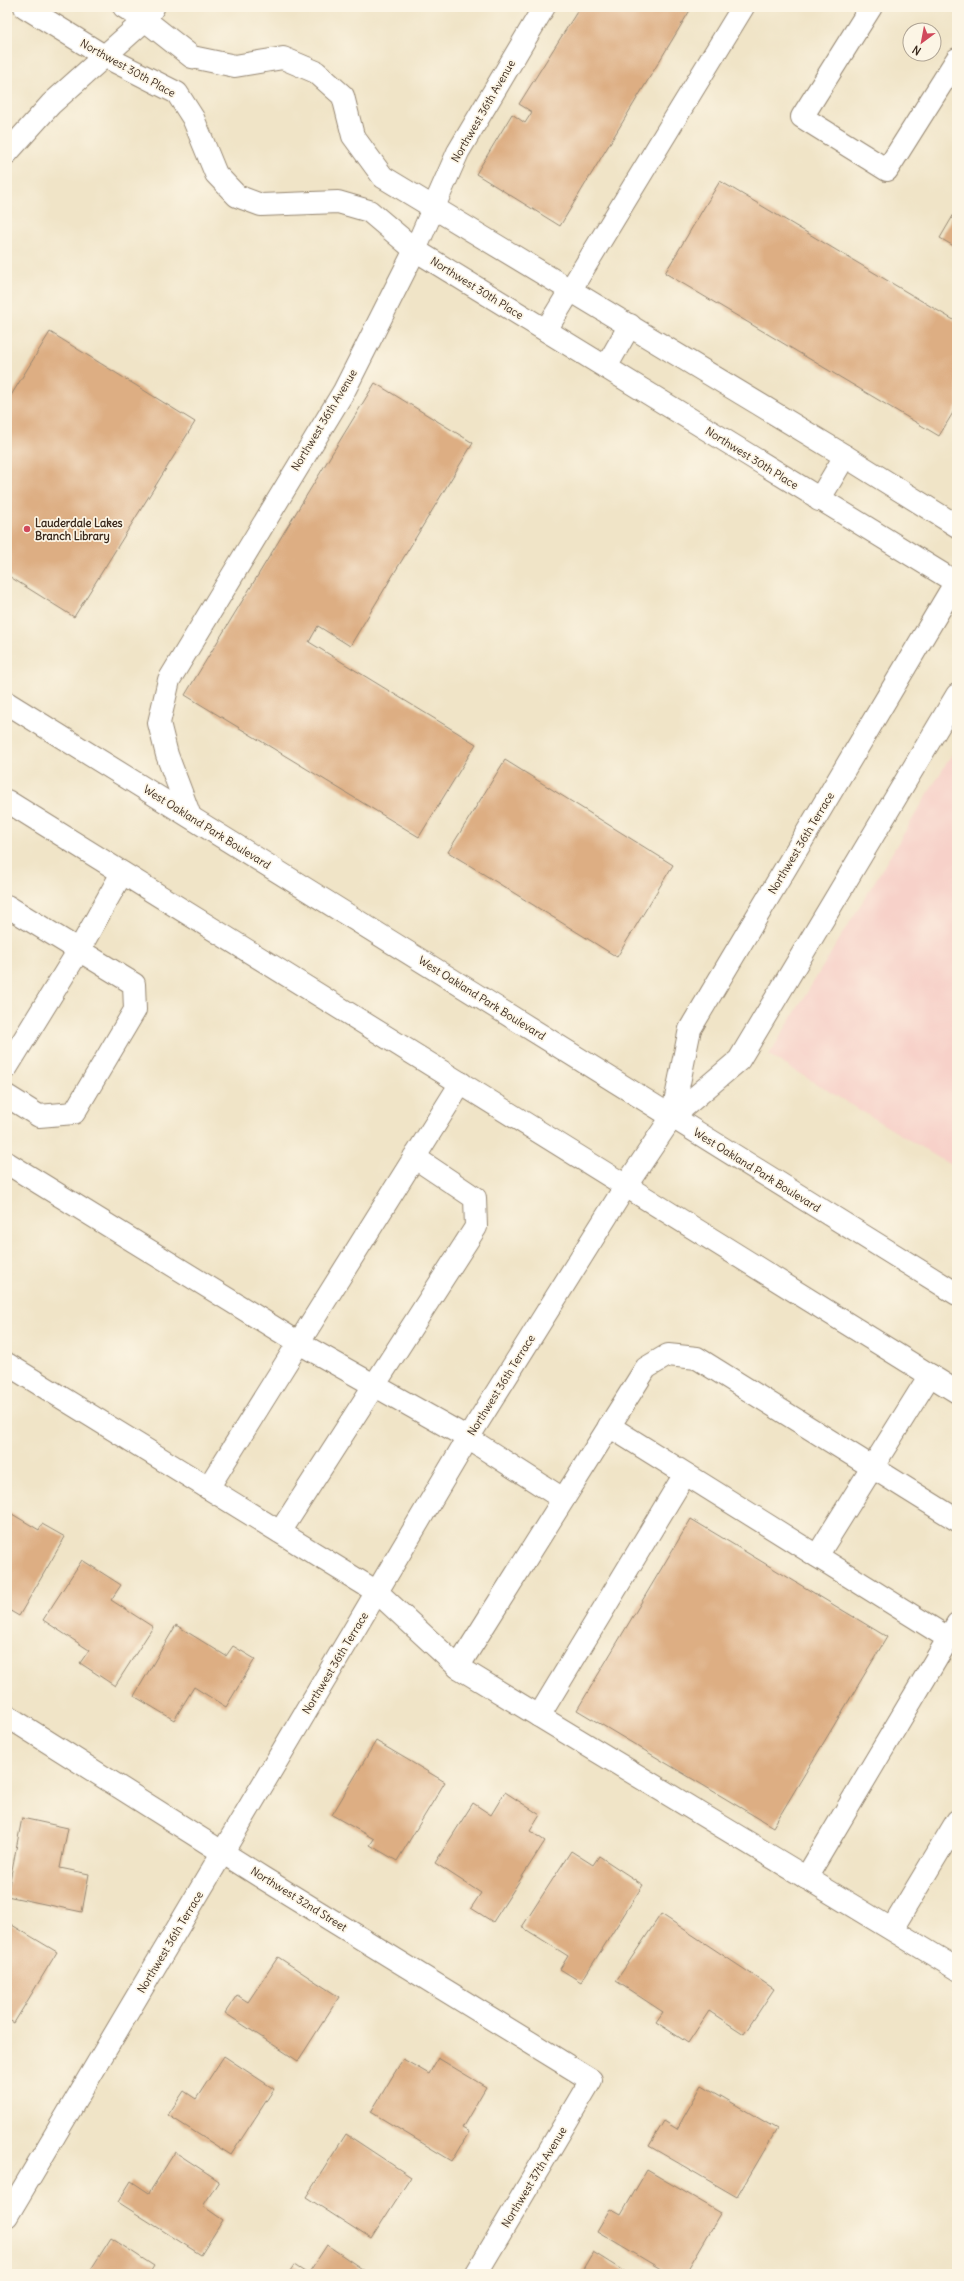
<svg xmlns="http://www.w3.org/2000/svg" width="964" height="2281" font-family="Delius,sans-serif">
	<style>
		.built { fill: #f7d1c9 }
		.building { fill: #ddae83 }
		.lines { fill: none; stroke-linecap: round; stroke-linejoin: round }
		.minor-casing { stroke: #968772; stroke-width: 24 }
		.major-casing { stroke: #968772; stroke-width: 24 }
		.minor { stroke: #fff; stroke-width: 22 }
		.major { stroke: #fff; stroke-width: 22 }
		.poi-dot { fill: #d1495b; stroke: #fcf5e5; stroke-width: 1.5 }
		.labels { text-anchor: middle; dominant-baseline: central; stroke-width: 3.5; stroke-linejoin: round; paint-order: stroke }
		.street-label { font-size: 11px; fill: #3b2a1e; stroke: #fcf5e5 }
		.poi-label { font-size: 11px; font-weight: bold; fill: #3b2a1e; stroke: #fcf5e5; text-anchor: start }
	</style>
	<rect width="100%" height="100%" fill="#fcf5e5"/>
	<filter id="ink" filterUnits="userSpaceOnUse"><feTurbulence type="fractalNoise" baseFrequency=".025" numOctaves="2"/><feDisplacementMap in="SourceGraphic" scale="8" xChannelSelector="R" yChannelSelector="G"/><feConvolveMatrix kernelMatrix="1 2 1 2 8 2 1 2 1" color-interpolation-filters="sRGB"/></filter>
	<filter id="wash" filterUnits="userSpaceOnUse"><feTurbulence type="fractalNoise" baseFrequency=".012" numOctaves="4" result="noise"/><feDisplacementMap in="SourceGraphic" scale="16" xChannelSelector="R" yChannelSelector="G"/><feGaussianBlur stdDeviation="0.9" result="paint"/><feColorMatrix in="noise" values="0 0 0 0 0 0 0 0 0 0 0 0 0 0 0 0 0 1.4 0 .05"/><feComposite in="paint" operator="in"/></filter>
	<g filter="url(#wash)">
		<rect width="100%" height="100%" fill="#f0e4c7"/>
		<path class="built" d="M957 746V1169L769 1055Z"/>
		<g id="blocks">
			<g class="building">
				<path d="M580 7H692L560 226 476 174 512 114 525 123 532 112 519 104Z"/>
				<path d="M720 181 957 322V406L939 436 665 273Z"/>
				<path d="M957 209V248L940 238Z"/>
				<path d="M50 332 195 422 74 617 7 575V402Z"/>
				<path d="M375 383 473 443 350 646 318 626 309 642 476 744 419 837 185 695Z"/>
				<path d="M505 760 673 865 617 957 448 852Z"/>
				<path d="M7 1511 39 1530 42 1524 65 1537 19 1616 7 1609Z"/>
				<path d="M691 1519 887 1637 773 1827 577 1710Z"/>
				<path d="M82 1560 121 1585 111 1600 153 1627 115 1686 80 1663 89 1650 43 1620Z"/>
				<path d="M176 1625 226 1656 233 1646 255 1659 226 1707 194 1687 174 1720 134 1696Z"/>
				<path d="M376 1741 445 1782 397 1861 370 1845 374 1839 332 1815Z"/>
				<path d="M505 1792 540 1815 530 1831 545 1841 493 1922 471 1908 481 1893 435 1863 473 1803 491 1815Z"/>
				<path d="M22 1818 68 1828 60 1868 89 1874 82 1912 7 1896Z"/>
				<path d="M571 1851 593 1865 599 1856 643 1885 581 1982 560 1969 568 1956 522 1927Z"/>
				<path d="M661 1914 774 1989 744 2034 709 2011 688 2043 656 2022 663 2012 616 1981Z"/>
				<path d="M7 1922 57 1952 14 2023 7 2019Z"/>
				<path d="M278 1957 339 1997 298 2061 225 2013 237 1995 248 2002Z"/>
				<path d="M224 2056 274 2089 231 2155 168 2115 184 2091 196 2099Z"/>
				<path d="M438 2058 486 2087 462 2128 469 2132 452 2161 371 2112 403 2059 429 2074Z"/>
				<path d="M702 2085 777 2129 737 2197 649 2146 664 2121 677 2129Z"/>
				<path d="M346 2134 411 2177 371 2239 306 2197Z"/>
				<path d="M175 2152 219 2181 203 2206 223 2220 201 2255 118 2202 131 2181 149 2193Z"/>
				<path d="M647 2170 721 2213 685 2274H669L597 2231 610 2209 621 2215Z"/>
				<path d="M111 2238 154 2266 149 2274H88Z"/>
				<path d="M327 2245 368 2273 367 2274H288L294 2265 308 2274Z"/>
				<path d="M593 2252 628 2274H580Z"/>
			</g>
		</g>
	</g>
	<g filter="url(#ink)">
		<use href="#blocks" fill-opacity="0" stroke="#968772" stroke-width="1"/>
		<g class="lines">
			<defs>
				<g id="minor">
					<path d="M25 7 104 56 177 93 193 118 216 174 237 196 261 205 338 202 369 211 415 250 957 583"/>
					<path d="M124 7 145 20 192 57 235 66 283 58 316 72 343 96 353 136 383 177 845 456 957 526"/>
					<path d="M871 7 802 117 887 170 957 59"/>
					<path d="M7 153 51 104 145 20 153 8"/>
					<path d="M546 330 743 7"/>
					<path d="M606 367 630 325"/>
					<path d="M819 500 845 456"/>
					<path d="M190 816 167 755 159 723 169 680 344 391 415 250 458 152 544 7"/>
					<path d="M7 906 134 984 135 1010 74 1113 39 1116 7 1096"/>
					<path d="M7 1067 79 950 122 873"/>
					<path d="M672 1117 690 1029 957 580"/>
					<path d="M7 1163 299 1343 468 1438 563 1499"/>
					<path d="M7 1364 377 1592 458 1667 957 1969"/>
					<path d="M609 1426 948 1638"/>
					<path d="M208 1488 461 1083"/>
					<path d="M280 1532 476 1227 475 1198 414 1157"/>
					<path d="M817 1556 930 1375"/>
					<path d="M458 1667 646 1368 668 1355 697 1358 957 1520"/>
					<path d="M7 1716 263 1878 591 2080 476 2274"/>
					<path d="M539 1716 685 1474"/>
					<path d="M806 1878 957 1624"/>
					<path d="M892 1929 957 1821"/>
					<path d="M7 2216 468 1438 625 1187 672 1117 739 1060 957 695"/>
				</g>
				<g id="major">
					<path d="M7 703 957 1294"/>
					<path d="M7 801 957 1392"/>
				</g>
			</defs>
			<use href="#minor" class="minor-casing"/>
			<use href="#major" class="major-casing"/>
			<use href="#minor" class="minor"/>
			<use href="#major" class="major"/>
		</g>
	</g>
	<circle class="poi-dot" cx="27" cy="529" r="4"/>
	<g class="labels">
		<g class="street-label">
			<text transform="translate(128 68) rotate(29)">Northwest 30th Place</text>
			<text transform="translate(483 111) rotate(-60)">Northwest 36th Avenue</text>
			<text transform="translate(477 288) rotate(32)">Northwest 30th Place</text>
			<text transform="translate(324 420) rotate(-59)">Northwest 36th Avenue</text>
			<text transform="translate(752 458) rotate(32)">Northwest 30th Place</text>
			<text transform="translate(207 827) rotate(32)">West Oakland Park Boulevard</text>
			<text transform="translate(801 843) rotate(-59)">Northwest 36th Terrace</text>
			<text transform="translate(482 998) rotate(32)">West Oakland Park Boulevard</text>
			<text transform="translate(757 1170) rotate(32)">West Oakland Park Boulevard</text>
			<text transform="translate(501 1385) rotate(-58)">Northwest 36th Terrace</text>
			<text transform="translate(335 1663) rotate(-59)">Northwest 36th Terrace</text>
			<text transform="translate(299 1899) rotate(32)">Northwest 32nd Street</text>
			<text transform="translate(170 1942) rotate(-59)">Northwest 36th Terrace</text>
			<text transform="translate(534 2177) rotate(-59)">Northwest 37th Avenue</text>
		</g>
		<g class="poi-label">
			<text x="35" y="523">Lauderdale Lakes<tspan x="35" dy="13">Branch Library</tspan></text>
		</g>
	</g>
	<rect width="964" height="2281" fill="none" stroke="#fcf5e5" stroke-width="24"/>
	<g transform="translate(922 42) rotate(212)"><circle r="19" fill="#fcf5e5" stroke="#afa495"/>
	<path d="M0-3L7 15L0 10L-7 15Z" fill="#d1495b"/>
	<text y="-6" font-size="11" font-weight="bold" text-anchor="middle" fill="#3b2a1e">N</text>
	</g>
</svg>
